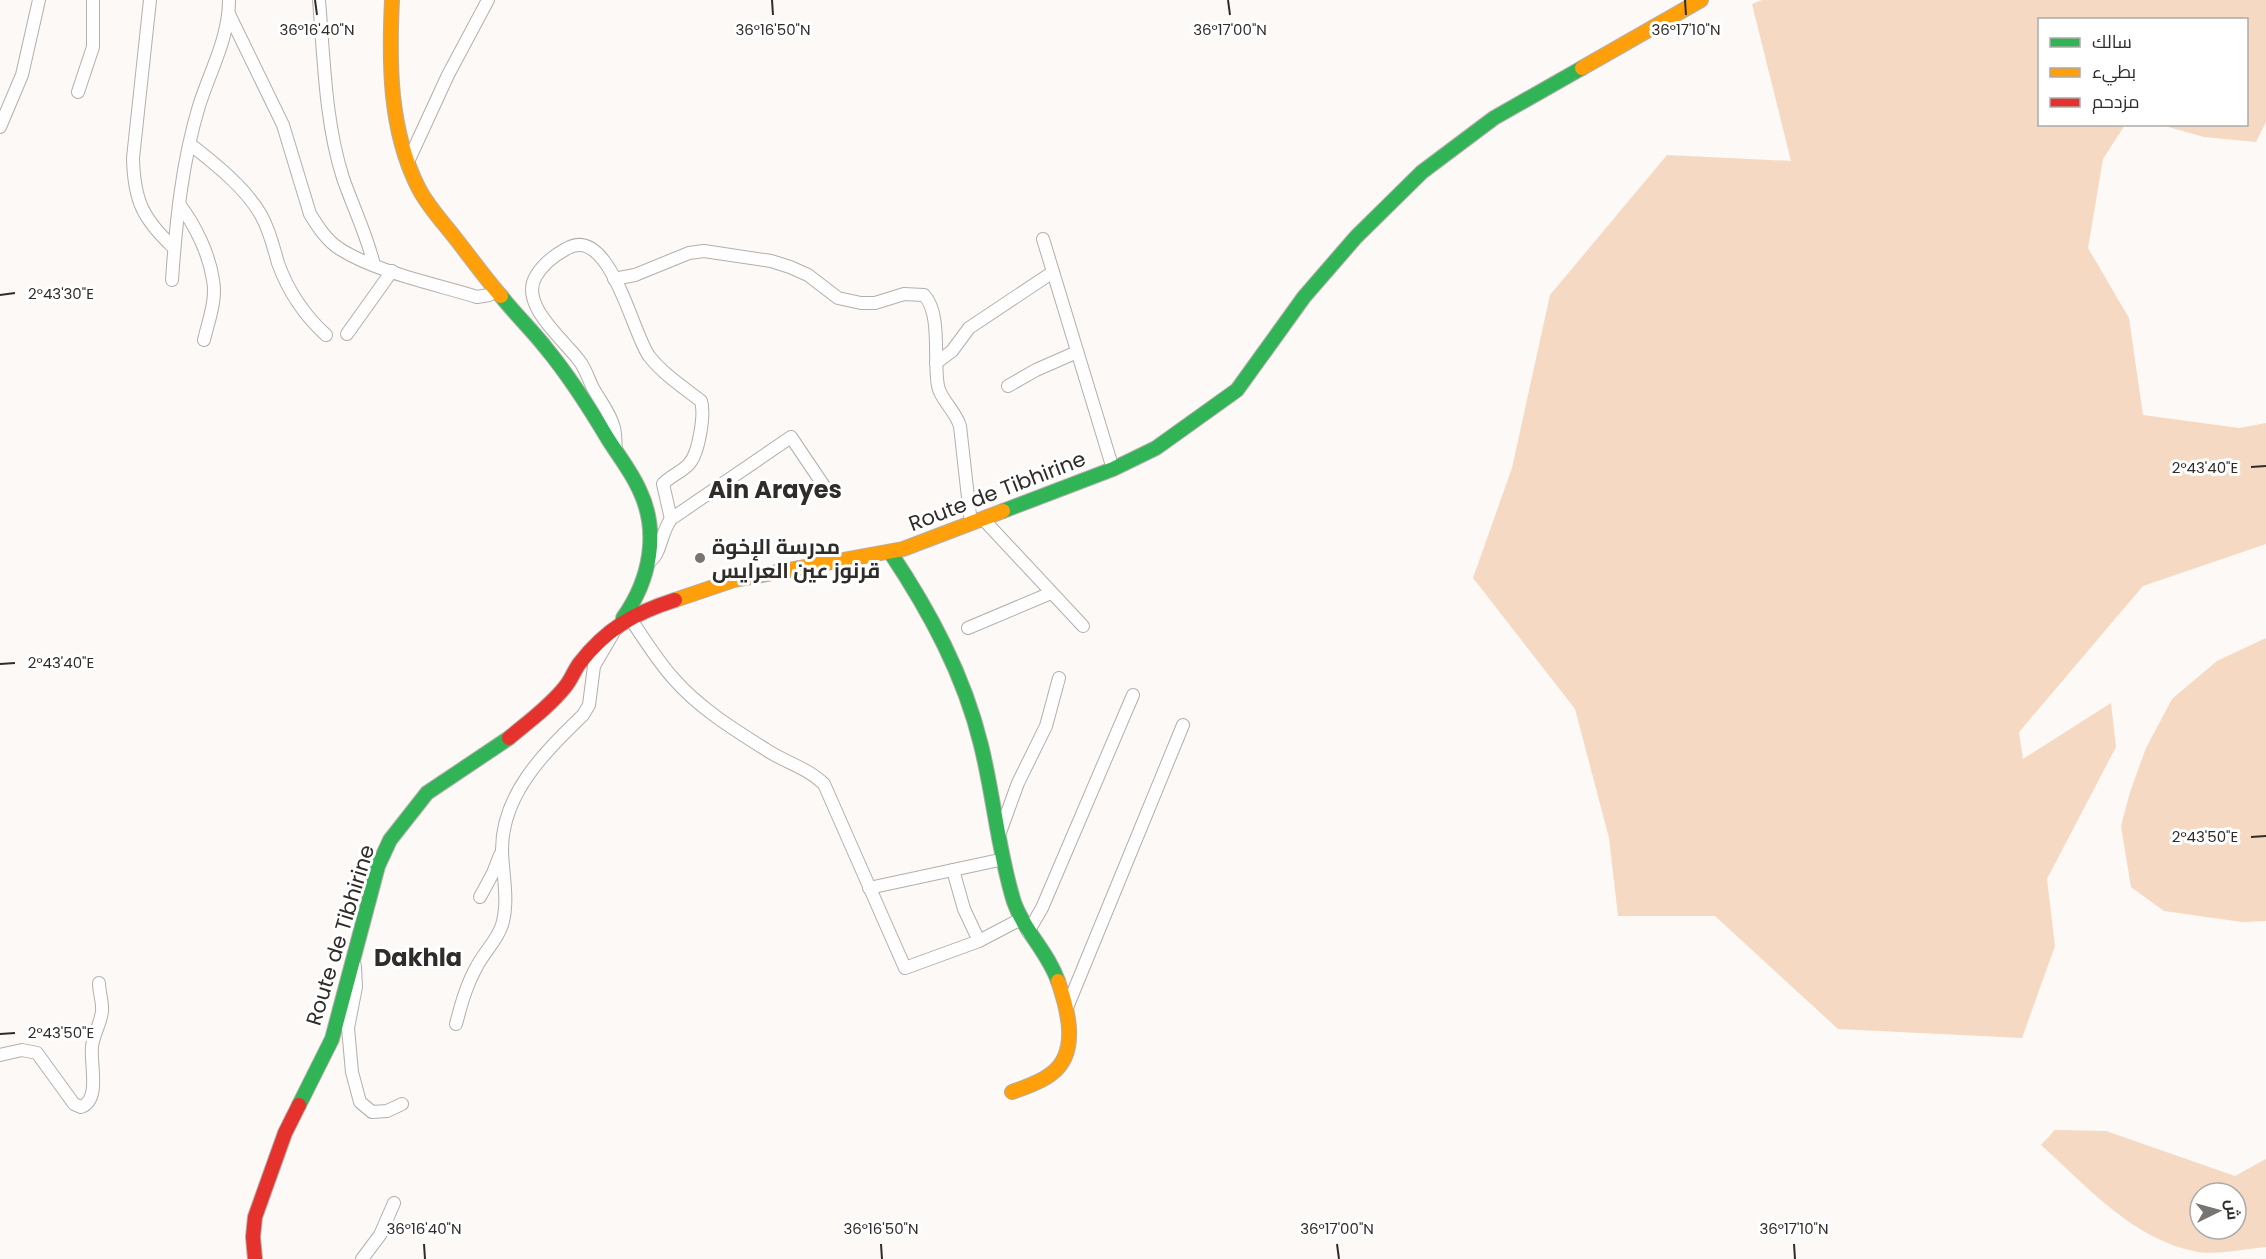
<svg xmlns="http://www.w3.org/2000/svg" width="2266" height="1259" font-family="Poppins,Cairo,sans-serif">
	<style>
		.green { fill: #f6d9c2; fill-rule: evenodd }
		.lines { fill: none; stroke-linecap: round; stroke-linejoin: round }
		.street-casing { stroke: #b2afac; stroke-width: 14 }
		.fast-casing { stroke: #b2afac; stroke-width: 16 }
		.slow-casing { stroke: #b2afac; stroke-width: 16 }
		.jam-casing { stroke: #b2afac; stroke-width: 16 }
		.street { stroke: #fffefe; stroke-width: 12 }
		.fast { stroke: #30b455; stroke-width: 14 }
		.slow { stroke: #ff9f0a; stroke-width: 14 }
		.jam { stroke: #e5322d; stroke-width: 14 }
		.ticks { fill: none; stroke: #302c2a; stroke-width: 2 }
		.poi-dot { fill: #777471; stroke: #fff; stroke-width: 2 }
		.labels { text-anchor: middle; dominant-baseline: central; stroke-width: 6; stroke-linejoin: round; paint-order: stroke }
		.street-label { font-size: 21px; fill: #302c2a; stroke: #fff }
		.poi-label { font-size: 21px; font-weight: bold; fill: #302c2a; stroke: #fff; text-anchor: start }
		.quarter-label { font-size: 24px; font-weight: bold; fill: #302c2a; stroke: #fff }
		.ticks-label { font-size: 15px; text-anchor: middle; fill: #302c2a; stroke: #fff; stroke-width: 6; stroke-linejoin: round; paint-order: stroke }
	</style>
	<rect width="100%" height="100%" fill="#fcf9f6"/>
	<g class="green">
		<path d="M1762 0H2266V122L2256 142 2204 137 2161 125 2246 124V20H2040V124L2125 125 2103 159 2088 248 2129 318 2143 415 2239 428 2266 423V544L2143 586 2019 732 2023 759 2111 703 2116 747 2047 879 2055 946 2022 1038 1838 1029 1715 916H1618L1609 838 1575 709 1473 578 1512 468 1550 295 1667 155 1791 161 1752 4Z"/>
		<path d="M2266 638V921L2242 922 2164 911 2131 887 2121 826 2130 792 2146 748 2172 699 2217 661Z"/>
		<path d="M2055 1130 2106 1131 2235 1176 2266 1159V1247C2248 1249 2213 1255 2198 1252 2133 1240 2088 1187 2041 1145ZM2200 1193H2236V1229H2200Z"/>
	</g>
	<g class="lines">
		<defs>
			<g id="street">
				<path d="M150 0 133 158C134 201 143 219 174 248"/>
				<path d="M319 0C324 59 325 122 343 178 353 207 367 235 374 265"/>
				<path d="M229 14 283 125 310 214C318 227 327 241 340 249 376 272 435 284 477 297L489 295 496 291"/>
				<path d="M78 92 93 47V0"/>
				<path d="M0 127 22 75 39 0"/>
				<path d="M190 144C215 164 245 187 261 215 270 231 273 246 278 263 288 291 304 315 326 335"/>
				<path d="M407 164 448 75 488 0"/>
				<path d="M179 204C195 225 209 253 213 280 217 300 208 322 204 340"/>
				<path d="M1043 239 1113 469"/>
				<path d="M614 279 635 275 689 253 704 251 771 261 790 267 808 275 838 298 861 303H875L904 294 924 295C942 314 933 360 938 386 940 399 955 410 960 426L971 524"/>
				<path d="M172 280C176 222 182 162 199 106 210 71 229 38 229 0"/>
				<path d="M347 334 392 271"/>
				<path d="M936 363 952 351 969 328 1053 272"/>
				<path d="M1008 386 1036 370 1077 352"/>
				<path d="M616 451C615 443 616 436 614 428 611 414 600 401 593 388 589 380 586 371 581 363 566 341 518 305 536 276 543 264 555 255 566 249 610 223 632 333 649 356 663 374 683 387 701 401 705 414 699 453 689 464 682 472 670 476 663 484L671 519"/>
				<path d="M983 519 1083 626"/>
				<path d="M650 561C661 554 661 532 671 519L791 437 826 489"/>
				<path d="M630 618C644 639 657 660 673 678 698 707 733 729 765 749 784 762 808 768 824 784L905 968 979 941 1021 919"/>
				<path d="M968 628 1051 593"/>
				<path d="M999 835 1018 783 1046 726 1059 678"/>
				<path d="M953 870 964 909 979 941"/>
				<path d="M869 888 1004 859"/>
				<path d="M480 897 493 873 500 855"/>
				<path d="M1028 932 1042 908 1133 695"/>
				<path d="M355 966 356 987 348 1028 352 1072 360 1102 372 1112 387 1111 402 1104"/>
				<path d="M1066 1010 1183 725"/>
				<path d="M456 1024C461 1005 466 986 476 968 483 953 497 941 502 925 509 902 503 876 502 852 501 794 545 752 583 715L589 705 594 666 615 630"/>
				<path d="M0 1055 22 1050 37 1053 74 1104 81 1107C101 1100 90 1064 92 1047 93 1035 101 1023 102 1011 103 1003 99 992 99 983"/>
				<path d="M362 1259 380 1235 394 1203"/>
			</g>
			<g id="fast">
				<path d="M501 296C515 314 532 330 546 348 569 376 589 407 608 439 618 455 631 471 639 489 660 532 650 580 623 618"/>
				<path d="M1003 511 1113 469 1156 448 1237 390 1304 297 1356 237 1422 172 1494 118 1582 68"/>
				<path d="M890 552C930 612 964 675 981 745 994 797 998 851 1014 902 1024 931 1048 952 1058 981"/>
				<path d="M299 1105 332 1039 378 866 390 840 427 793 509 738"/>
			</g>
			<g id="slow">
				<path d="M392 0C389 63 389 129 418 187 428 207 443 222 456 239 471 258 485 278 501 296"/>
				<path d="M1582 68 1701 0"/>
				<path d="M675 600 734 580 903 549 1003 511"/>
				<path d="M1012 1092C1025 1087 1040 1083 1051 1074 1080 1053 1068 1010 1058 981"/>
			</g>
			<g id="jam">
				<path d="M509 738C528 722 549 707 565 687 571 680 574 671 579 664 606 629 634 613 675 600"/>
				<path d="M255 1259 253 1237 255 1217 285 1133 299 1105"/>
			</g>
		</defs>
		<use href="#street" class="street-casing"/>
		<use href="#fast" class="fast-casing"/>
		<use href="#slow" class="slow-casing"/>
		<use href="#jam" class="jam-casing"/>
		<use href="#street" class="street"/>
		<use href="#fast" class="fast"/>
		<use href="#slow" class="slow"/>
		<use href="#jam" class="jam"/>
	</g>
	<path class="ticks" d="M315 0 317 15M772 0 773 15M1228 0 1230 15M1685 0 1686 15M0 295 15 293M2251 467 2266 466M0 664 15 663M2251 837 2266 836M0 1034 15 1033M424 1244 425 1259M881 1244 882 1259M1337 1244 1339 1259M1794 1244 1795 1259"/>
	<circle class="poi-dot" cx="700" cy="558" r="6"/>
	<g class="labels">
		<g class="street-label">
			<text transform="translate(997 491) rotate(-21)">Route de Tibhirine</text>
			<text transform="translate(340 935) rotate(-73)">Route de Tibhirine</text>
		</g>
		<g class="poi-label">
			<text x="712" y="546">مدرسة الإخوة<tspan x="712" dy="24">قرنوز عين العرايس</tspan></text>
		</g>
		<g class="quarter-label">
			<text x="775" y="489">Ain Arayes</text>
			<text x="418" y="957">Dakhla</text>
		</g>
	</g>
	<g class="ticks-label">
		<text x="317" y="35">36°16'40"N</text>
		<text x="773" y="35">36°16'50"N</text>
		<text x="1230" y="35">36°17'00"N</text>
		<text x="1686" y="35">36°17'10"N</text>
		<text x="61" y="299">2°43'30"E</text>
		<text x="2205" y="473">2°43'40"E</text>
		<text x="61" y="668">2°43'40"E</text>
		<text x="2205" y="842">2°43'50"E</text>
		<text x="61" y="1038">2°43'50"E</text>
		<text x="424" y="1234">36°16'40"N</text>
		<text x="881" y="1234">36°16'50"N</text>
		<text x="1337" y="1234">36°17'00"N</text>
		<text x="1794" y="1234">36°17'10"N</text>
	</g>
	<rect x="2038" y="18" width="210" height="108" fill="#ffffff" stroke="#acabaa" stroke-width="1.5"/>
	<rect x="2050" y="38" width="30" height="9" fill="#30b455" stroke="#acabaa" stroke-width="1.5"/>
	<text x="2092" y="48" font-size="18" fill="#302c2a">سالك</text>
	<rect x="2050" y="68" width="30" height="9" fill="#ff9f0a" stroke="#acabaa" stroke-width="1.5"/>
	<text x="2092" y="78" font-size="18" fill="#302c2a">بطيء</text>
	<rect x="2050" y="98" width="30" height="9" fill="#e5322d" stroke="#acabaa" stroke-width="1.5"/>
	<text x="2092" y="108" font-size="18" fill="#302c2a">مزدحم</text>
	<g transform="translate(2218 1211) rotate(85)"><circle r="28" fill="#ffffff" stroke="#acabaa" stroke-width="1.5"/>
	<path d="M0-4.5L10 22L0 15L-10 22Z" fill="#777471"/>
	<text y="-9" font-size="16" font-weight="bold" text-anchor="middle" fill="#302c2a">ش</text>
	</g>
</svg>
